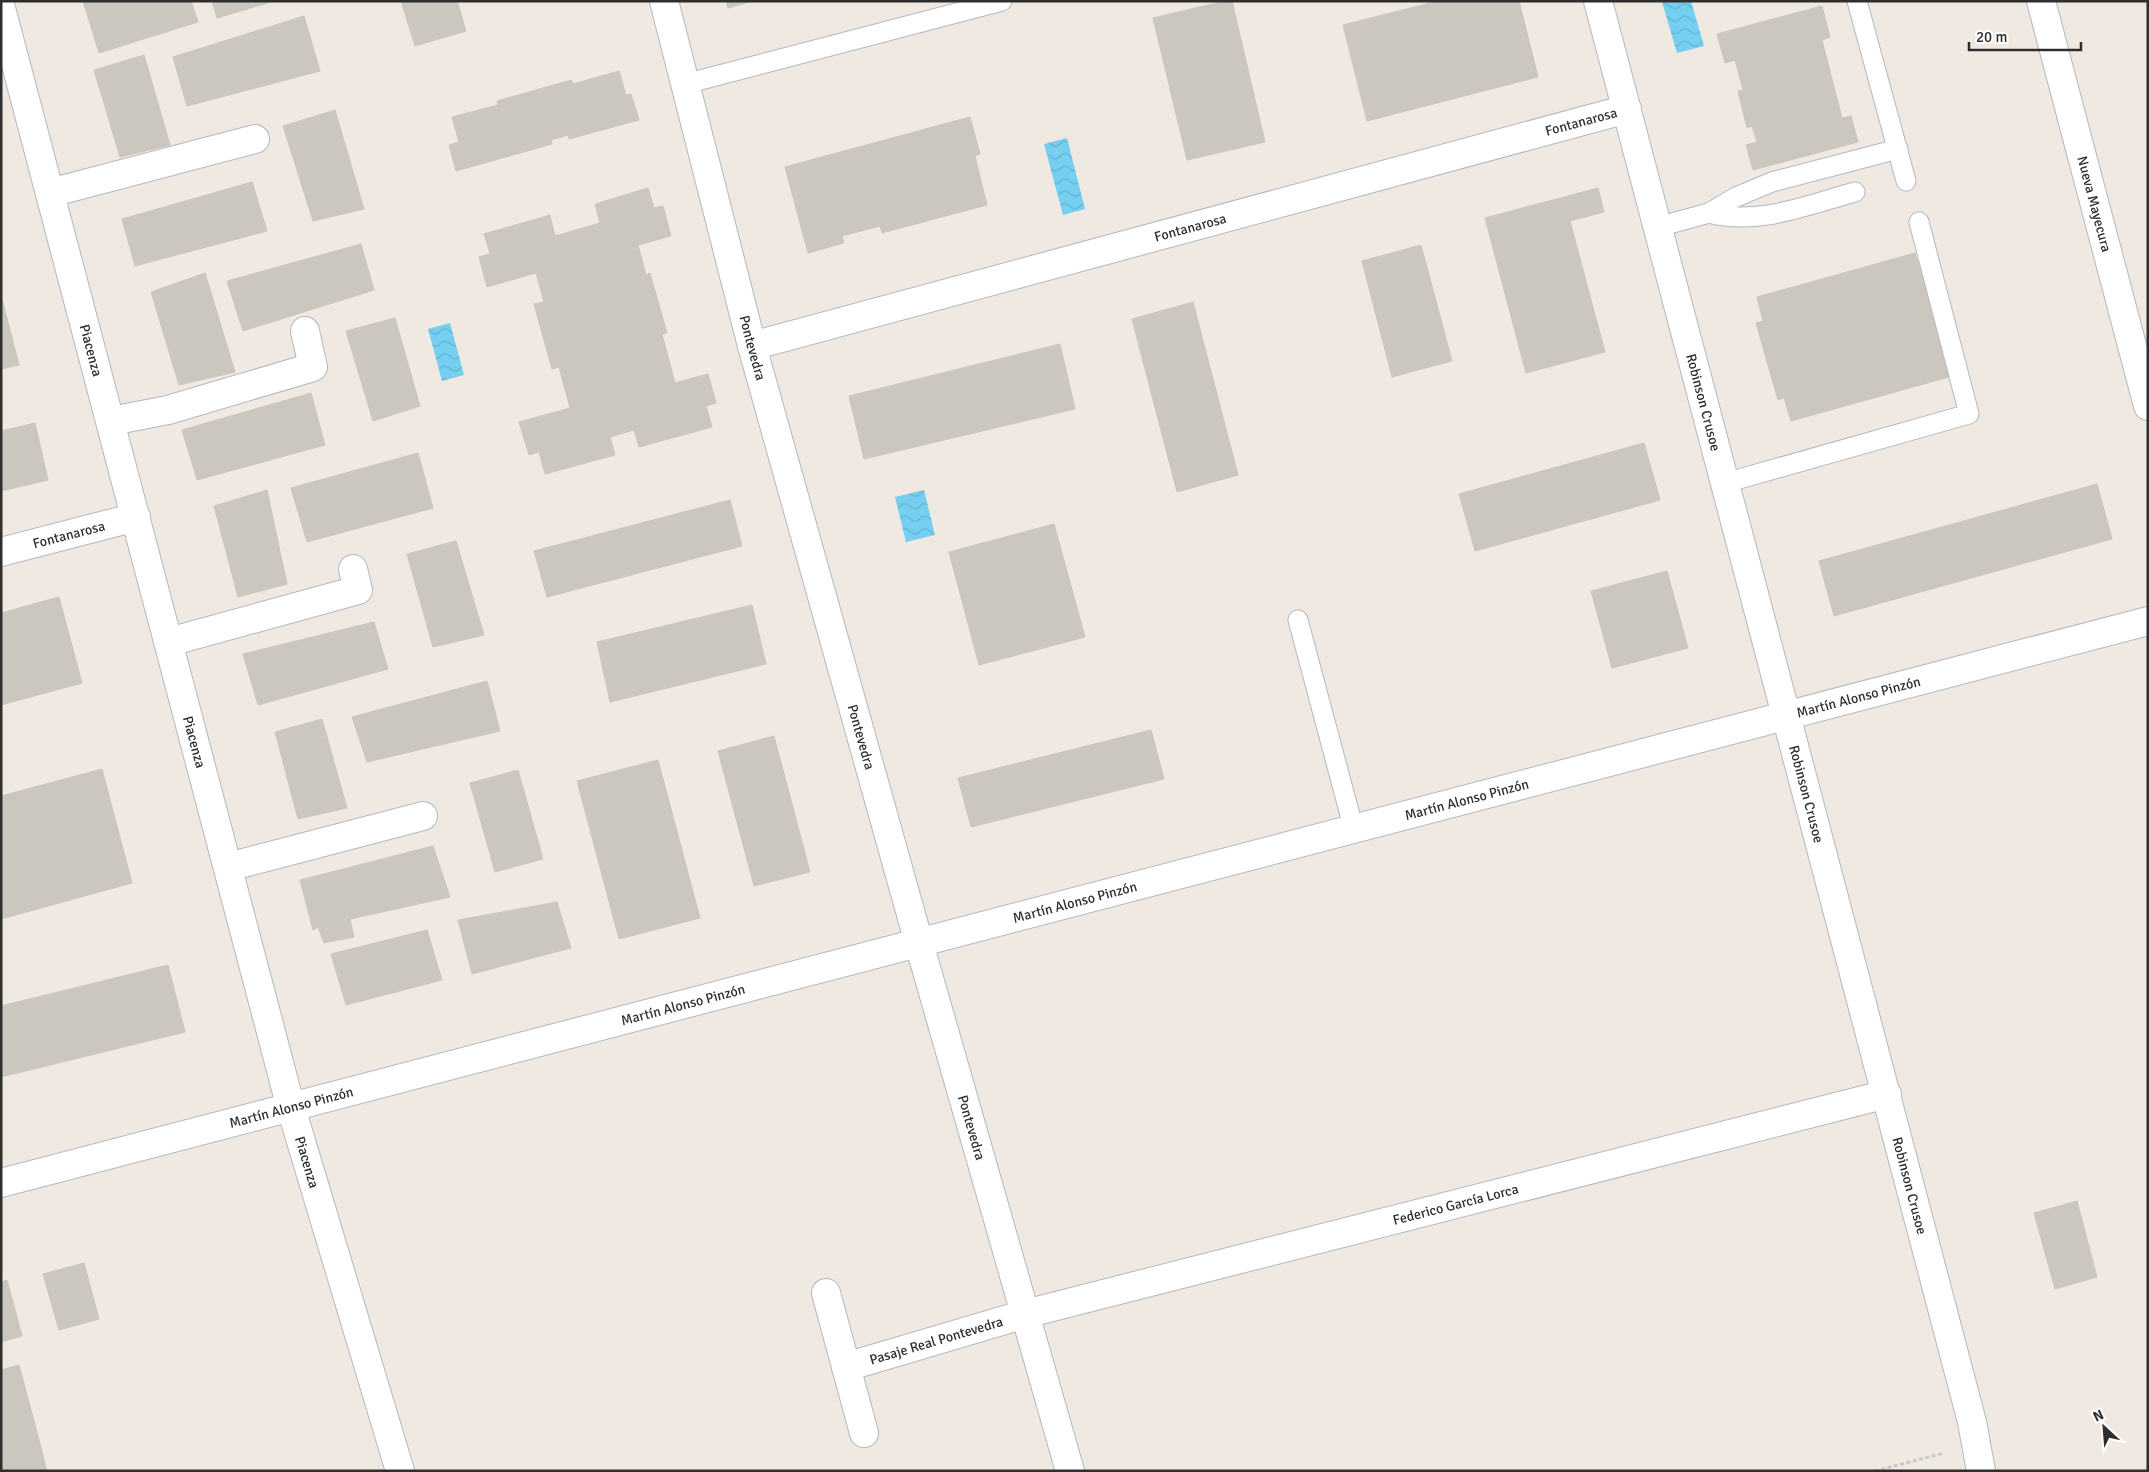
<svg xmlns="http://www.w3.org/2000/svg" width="2149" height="1472" font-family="Signika,sans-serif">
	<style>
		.water { fill: url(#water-waves) }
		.building { fill: #cbc7bf; stroke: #cbc5ba }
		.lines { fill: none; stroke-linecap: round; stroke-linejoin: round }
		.service-casing { stroke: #b4b7c1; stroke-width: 21 }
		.minor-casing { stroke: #b4b7c1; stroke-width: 30 }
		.path { stroke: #c9c9c9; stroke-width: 3; stroke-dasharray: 4 2.5; stroke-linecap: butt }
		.service { stroke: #fff; stroke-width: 19 }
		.minor { stroke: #fff; stroke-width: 28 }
		.labels { text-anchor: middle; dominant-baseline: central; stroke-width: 5; stroke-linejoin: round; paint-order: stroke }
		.street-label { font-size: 14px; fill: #2e2e2e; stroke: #fff }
	</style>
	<defs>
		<pattern id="water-waves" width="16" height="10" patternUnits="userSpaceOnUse" patternTransform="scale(1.25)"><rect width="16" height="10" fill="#75cff0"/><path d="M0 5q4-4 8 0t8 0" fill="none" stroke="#66b2ce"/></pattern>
	</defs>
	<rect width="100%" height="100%" fill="#efe9e1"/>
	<g class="water">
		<path d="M1691 1 1704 46 1677 53 1662 2Z"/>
		<path d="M1067 138 1085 209 1063 215 1044 144Z"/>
		<path d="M450 323 464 375 442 381 428 329Z"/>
		<path d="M924 490 935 535 906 542 895 497Z"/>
	</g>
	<g class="building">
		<path d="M83 1H191L198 22 99 53Z"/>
		<path d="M212 1H274L217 18Z"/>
		<path d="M401 1H457L466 31 415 46Z"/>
		<path d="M726 1H753L728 8Z"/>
		<path d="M1225 1H1232L1265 142 1187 160 1153 18Z"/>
		<path d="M1438 1H1519L1538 77 1367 121 1343 25Z"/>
		<path d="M1822 6 1830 37 1822 40 1842 118 1851 116 1858 142 1753 170 1746 145 1757 142 1752 126 1747 128 1738 91 1743 90 1735 60 1725 63 1717 34Z"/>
		<path d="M304 16 320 71 187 106 173 57Z"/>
		<path d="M144 55 170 145 120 157 94 70Z"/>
		<path d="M619 71 626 95 631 94 639 120 569 139 568 135 551 140 552 144 456 171 449 145 459 142 452 117 498 105 497 101 571 80 573 84Z"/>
		<path d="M335 110 364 209 313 221 283 126Z"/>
		<path d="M970 117 980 154 975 156 987 205 882 233 880 226 842 236 844 243 808 253 785 167Z"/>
		<path d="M252 182 267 231 135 266 122 219Z"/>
		<path d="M648 188 654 208 663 206 671 236 638 245 646 275 650 273 667 333 662 334 675 383 708 374 716 403 706 406 712 427 639 447 634 430 610 437 615 455 545 474 539 452 529 455 519 422 570 408 559 367 552 369 534 304 544 302 536 273 487 287 479 257 490 254 484 234 550 215 555 236 600 223 595 204Z"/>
		<path d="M1598 188 1604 212 1570 221 1605 352 1526 373 1485 218Z"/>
		<path d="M361 244 374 290 243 331 227 281Z"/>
		<path d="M1421 245 1452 361 1392 377 1362 261Z"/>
		<path d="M1915 253 1924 283 1933 281 1953 355 1944 358 1949 377 1791 421 1784 398 1778 400 1756 323 1763 321 1757 297Z"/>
		<path d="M205 273 235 372 179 385 151 292Z"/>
		<path d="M1 295 19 365 1 369Z"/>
		<path d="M1193 302 1238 475 1177 492 1132 319Z"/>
		<path d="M395 318 420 406 373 421 346 331Z"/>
		<path d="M1060 344 1075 409 864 459 849 396Z"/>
		<path d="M311 393 325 445 197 480 182 430Z"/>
		<path d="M35 423 48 480 1 491V431Z"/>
		<path d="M1644 443 1660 500 1475 551 1459 494Z"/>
		<path d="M418 453 433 508 307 542 291 488Z"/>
		<path d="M2097 484 2112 539 1834 616 1819 561Z"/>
		<path d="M267 490 287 584 238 597 214 506Z"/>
		<path d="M730 500 742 546 547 597 534 551Z"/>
		<path d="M1054 524 1085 637 979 665 949 552Z"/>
		<path d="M456 541 484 635 433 647 407 554Z"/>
		<path d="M1667 571 1688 648 1612 668 1591 591Z"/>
		<path d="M59 597 82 683 1 705V613Z"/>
		<path d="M752 605 766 664 610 702 597 642Z"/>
		<path d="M374 622 388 669 258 705 243 654Z"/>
		<path d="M487 681 500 731 367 762 352 717Z"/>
		<path d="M322 719 347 808 298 819 275 732Z"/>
		<path d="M1151 730 1164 779 971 827 958 778Z"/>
		<path d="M774 736 810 872 754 886 718 751Z"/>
		<path d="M658 760 700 918 619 939 577 781Z"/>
		<path d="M102 769 132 883 1 919V796Z"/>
		<path d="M518 770 543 859 495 872 470 783Z"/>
		<path d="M433 846 450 897 350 919 354 937 324 943 318 927 313 930 300 880Z"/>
		<path d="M557 902 571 948 472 974 458 920Z"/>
		<path d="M427 930 442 980 346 1005 331 954Z"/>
		<path d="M168 965 185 1032 1 1077V1006Z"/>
		<path d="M2077 1201 2097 1277 2055 1289 2034 1213Z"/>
		<path d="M84 1263 99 1319 59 1330 43 1274Z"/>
		<path d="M7 1280 22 1336 1 1342V1282Z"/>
		<path d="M19 1365 34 1421 1 1430V1370Z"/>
		<path d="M34 1421 47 1471H3L1 1430Z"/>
	</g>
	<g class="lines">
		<defs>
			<g id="service">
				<path d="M1857 1 1906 181"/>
				<path d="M685 84 1002 1"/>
				<path d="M1709 213C1758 226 1807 205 1855 192"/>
				<path d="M1658 227 1709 213 1736 197 1772 182 1898 149"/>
				<path d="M1725 483 1969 414 1919 222"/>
				<path d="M1298 620 1354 830"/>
			</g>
			<g id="minor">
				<path id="s1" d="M664 1 752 346 919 943 1070 1471"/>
				<path id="s2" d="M1598 1 1972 1422 1981 1471"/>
				<path id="s3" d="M2041 1 2148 406"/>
				<path id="s4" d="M1 8 291 1108 400 1471"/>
				<path d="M50 193 255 139"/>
				<path id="s5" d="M752 346 1627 109"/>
				<path d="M111 421 168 410 313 367 305 331"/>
				<path id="s6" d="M1 552 136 517"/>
				<path d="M169 642 358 590 353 569"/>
				<path d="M228 867 423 816"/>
				<path id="s7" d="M1 1183 2148 621"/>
				<path d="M826 1293 864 1433"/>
				<path id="s8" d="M846 1367 1025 1314 1887 1094"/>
			</g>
		</defs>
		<use href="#service" class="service-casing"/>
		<use href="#minor" class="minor-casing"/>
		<path class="path" d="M1875 1471 1944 1453"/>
		<use href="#service" class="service"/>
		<use href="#minor" class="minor"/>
	</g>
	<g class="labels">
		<g class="street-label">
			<text stroke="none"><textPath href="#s5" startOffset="859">Fontanarosa</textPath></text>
			<text stroke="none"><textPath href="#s3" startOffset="210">Nueva Mayecura</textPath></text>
			<text stroke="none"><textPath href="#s5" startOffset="454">Fontanarosa</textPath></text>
			<text stroke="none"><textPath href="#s1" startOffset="358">Pontevedra</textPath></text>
			<text stroke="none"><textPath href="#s4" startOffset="354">Piacenza</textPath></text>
			<text stroke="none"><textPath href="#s2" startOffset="415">Robinson Crusoe</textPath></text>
			<text stroke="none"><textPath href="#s6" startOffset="70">Fontanarosa</textPath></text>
			<text stroke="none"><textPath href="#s7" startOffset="1920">Martín Alonso Pinzón</textPath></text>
			<text stroke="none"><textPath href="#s1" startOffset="762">Pontevedra</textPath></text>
			<text stroke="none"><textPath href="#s4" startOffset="759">Piacenza</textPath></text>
			<text stroke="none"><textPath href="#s2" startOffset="820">Robinson Crusoe</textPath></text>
			<text stroke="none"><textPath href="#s7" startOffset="1515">Martín Alonso Pinzón</textPath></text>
			<text stroke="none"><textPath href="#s7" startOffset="1110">Martín Alonso Pinzón</textPath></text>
			<text stroke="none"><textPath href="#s7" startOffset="705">Martín Alonso Pinzón</textPath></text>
			<text stroke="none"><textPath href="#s7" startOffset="300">Martín Alonso Pinzón</textPath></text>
			<text stroke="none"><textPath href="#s1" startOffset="1168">Pontevedra</textPath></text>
			<text stroke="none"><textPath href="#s4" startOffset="1194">Piacenza</textPath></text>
			<text stroke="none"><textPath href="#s2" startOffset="1225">Robinson Crusoe</textPath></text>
			<text stroke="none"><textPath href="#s8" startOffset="631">Federico García Lorca</textPath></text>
			<text stroke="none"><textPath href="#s8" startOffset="94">Pasaje Real Pontevedra</textPath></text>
		</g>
	</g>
	<rect width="2149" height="1472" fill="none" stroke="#2e2e2e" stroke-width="5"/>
	<g transform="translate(2104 1427) rotate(334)" stroke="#ffffff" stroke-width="4" paint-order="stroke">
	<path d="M0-4L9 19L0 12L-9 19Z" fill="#2e2e2e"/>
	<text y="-8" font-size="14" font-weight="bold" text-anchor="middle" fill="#2e2e2e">N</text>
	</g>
	<path d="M1969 42v8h112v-8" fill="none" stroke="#2e2e2e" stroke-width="2.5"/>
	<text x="1976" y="42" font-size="15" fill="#2e2e2e" stroke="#ffffff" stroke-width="4" paint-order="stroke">20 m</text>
</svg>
